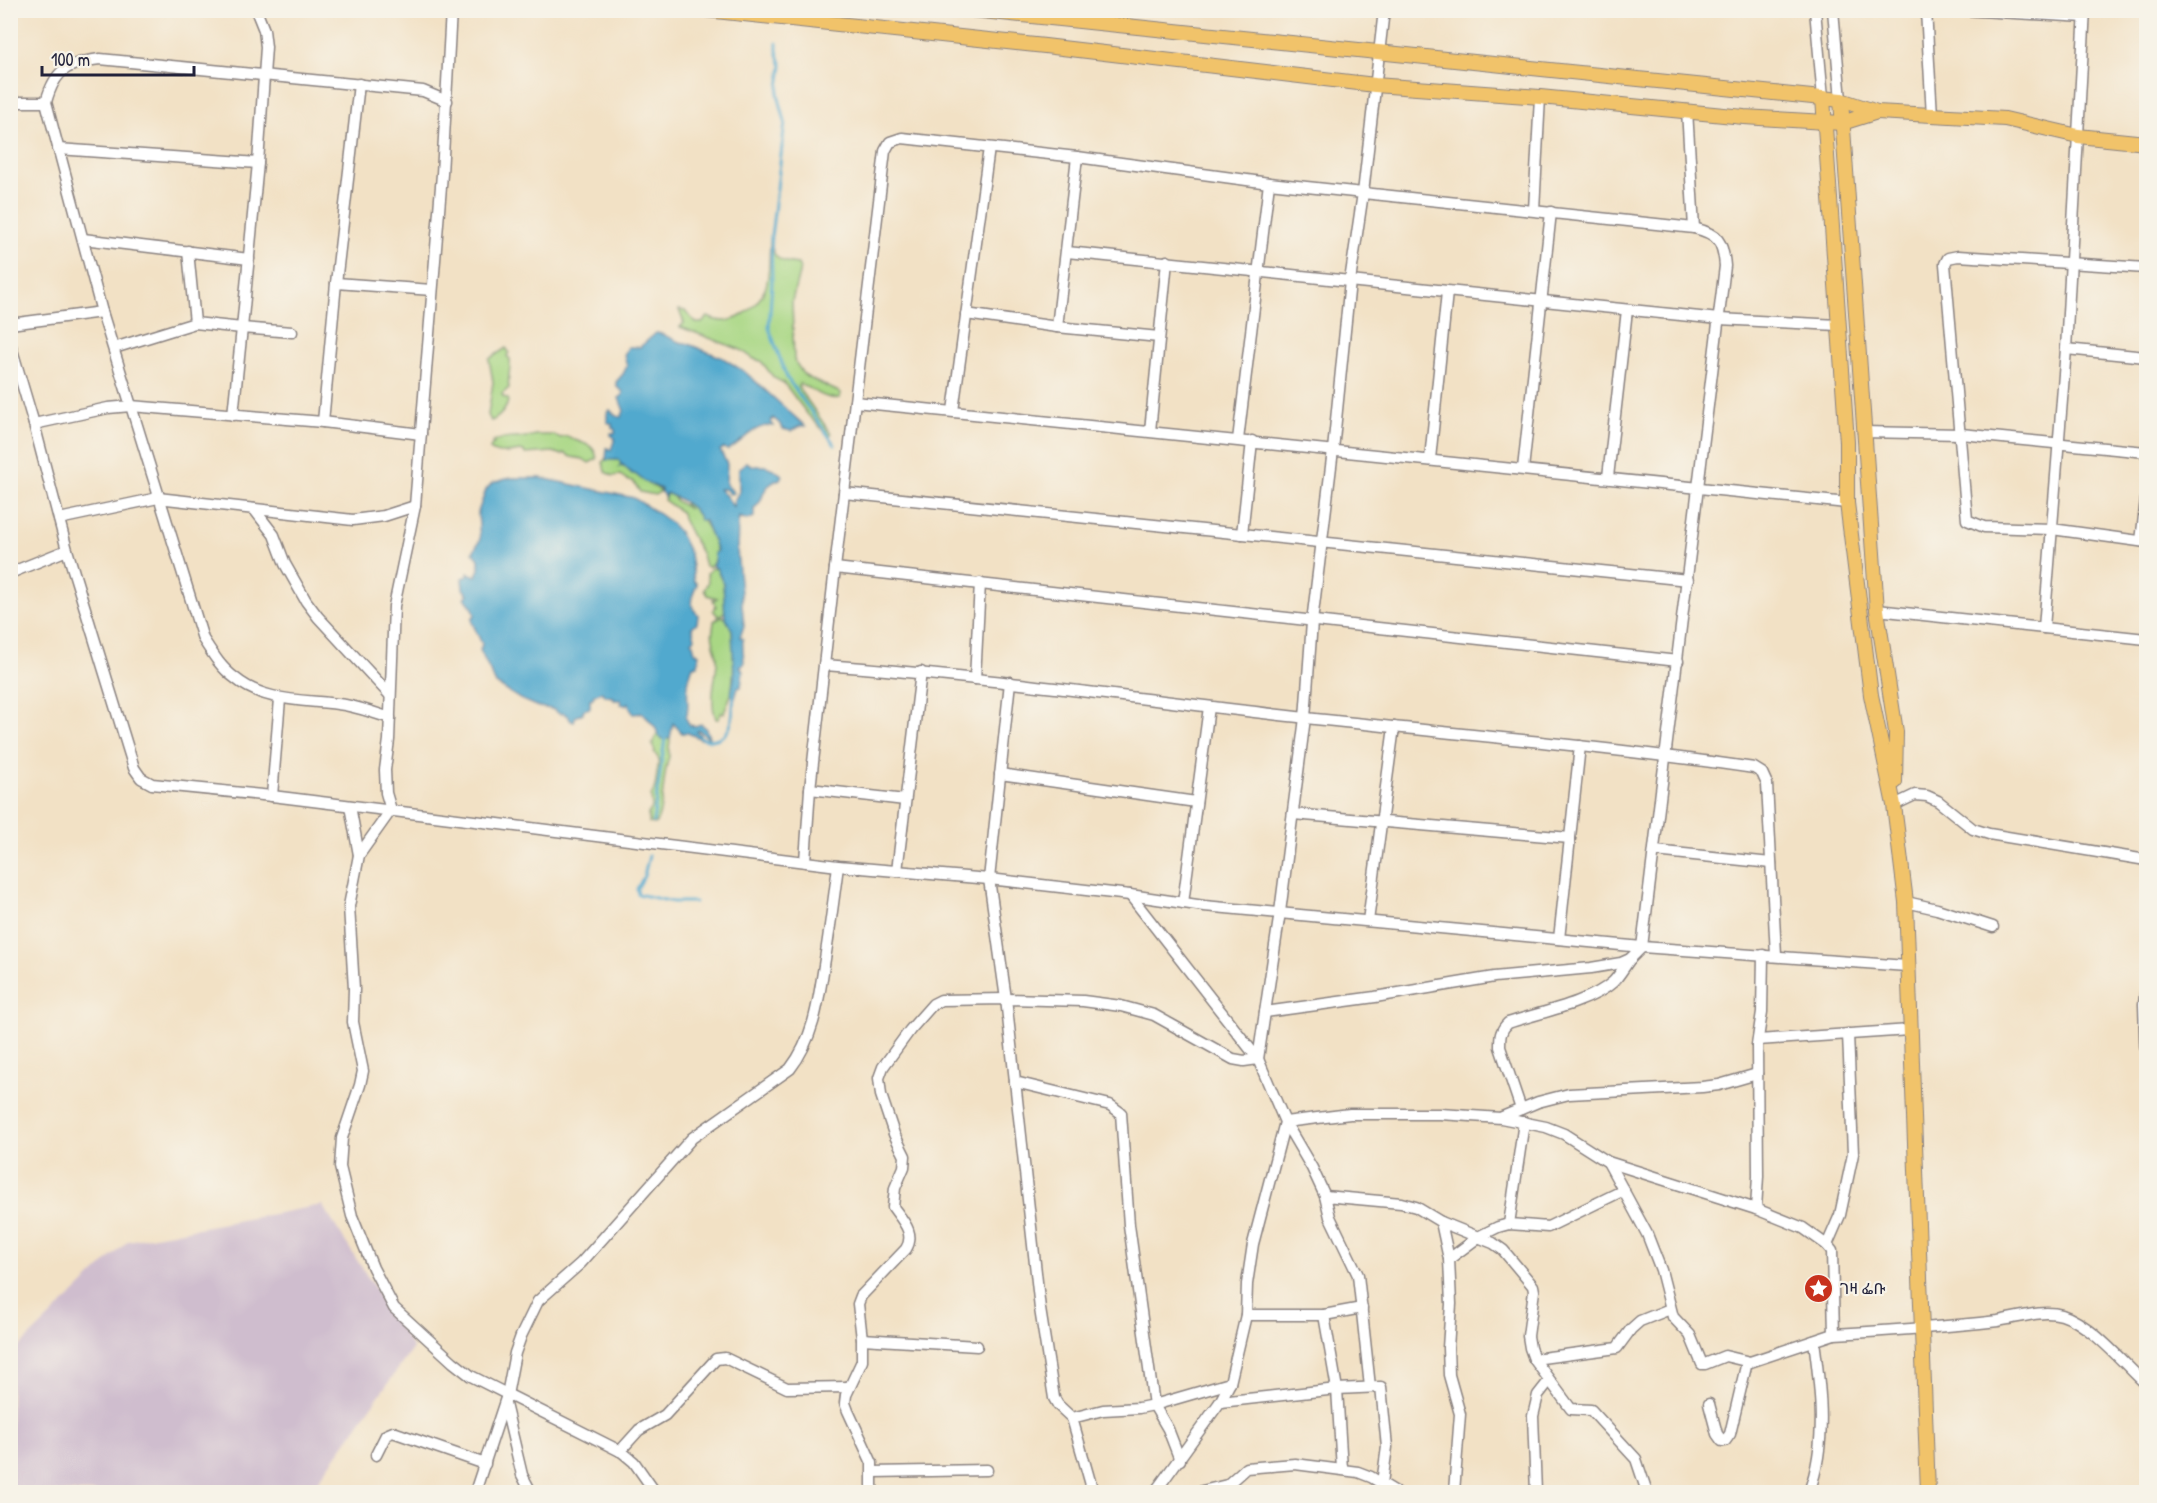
<svg xmlns="http://www.w3.org/2000/svg" width="2157" height="1503" font-family="'Patrick Hand','Noto Sans Ethiopic',sans-serif">
	<style>
		.industrial { fill: #cfbdce }
		.green { fill: #a9d784; stroke: #667c60; stroke-width: 1.5 }
		.water { fill: #51a9ce; stroke: #3a6684; stroke-width: 1.5 }
		.lines { fill: none; stroke-linecap: round; stroke-linejoin: round }
		.stream { stroke: #51a9ce; stroke-width: 3 }
		.minor-casing { stroke: #8a8280; stroke-width: 13 }
		.major-casing { stroke: #8a8280; stroke-width: 16 }
		.minor { stroke: #fff; stroke-width: 10 }
		.major { stroke: #f1c36a; stroke-width: 14 }
		.labels { text-anchor: middle; dominant-baseline: central; stroke-width: 4.5; stroke-linejoin: round; paint-order: stroke }
		.poi-label { font-size: 16px; fill: #22223b; stroke: #f7f3e8; text-anchor: start }
	</style>
	<rect width="100%" height="100%" fill="#f7f3e8"/>
	<filter id="ink" filterUnits="userSpaceOnUse"><feTurbulence type="fractalNoise" baseFrequency=".0167" numOctaves="2"/><feDisplacementMap in="SourceGraphic" scale="12" xChannelSelector="R" yChannelSelector="G"/><feConvolveMatrix kernelMatrix="1 2 1 2 8 2 1 2 1" color-interpolation-filters="sRGB"/></filter>
	<filter id="wash" filterUnits="userSpaceOnUse"><feTurbulence type="fractalNoise" baseFrequency=".008" numOctaves="4" result="noise"/><feDisplacementMap in="SourceGraphic" scale="24" xChannelSelector="R" yChannelSelector="G"/><feGaussianBlur stdDeviation="1.35" result="paint"/><feColorMatrix in="noise" values="0 0 0 0 0 0 0 0 0 0 0 0 0 0 0 0 0 1.4 0 .05"/><feComposite in="paint" operator="in"/></filter>
	<g filter="url(#wash)">
		<rect width="100%" height="100%" fill="#f2e1c5"/>
		<path class="industrial" d="M322 1205 413 1348 316 1484 325 1492H11V1355L128 1241Z"/>
		<g class="green">
			<path d="M771 237C771 257 778 262 798 264L800 269 792 301 794 360 803 374 807 377 841 393 840 398C825 401 814 389 800 384L798 387 831 434 829 436 808 415 784 383 774 378 761 361 754 359 741 350 680 327 684 323 679 310 685 311 696 323H702L708 317C731 329 755 311 765 289 771 274 768 253 771 237Z"/>
			<path d="M506 348 509 352 507 356 510 359C511 370 507 378 509 388L502 394 503 397 508 399C508 408 499 418 491 421L488 415 493 382 489 359Z"/>
			<path d="M536 435H554L561 438C568 435 569 437 575 440 587 445 595 445 597 459L589 463 583 459 571 457 564 453 562 455 553 452 525 454 524 451C514 451 499 457 490 449L492 444H494L493 441C509 436 521 440 536 435Z"/>
			<path d="M605 459 619 460 621 465 661 491 655 495 640 492 633 481H629L620 475 613 476 605 472 603 462Z"/>
			<path d="M666 493 673 496 676 501 689 509 684 504 686 502C700 515 730 552 709 567L705 566 702 555 683 519 682 513 664 500Z"/>
			<path d="M712 568 717 569 723 583 725 612 718 616 713 610 716 606 713 600 717 598 707 595 704 590 708 582 707 573Z"/>
			<path d="M722 616 728 620 732 630 734 662 732 692 724 713H721L719 719H716C709 700 715 683 717 663 718 655 714 647 713 639 711 633 714 627 714 621Z"/>
			<path d="M657 734 661 738H670C670 745 668 751 669 757 662 775 664 814 655 824L649 823 648 814 652 808 651 796 655 788 659 759 654 752 655 751 652 745Z"/>
		</g>
		<g class="water">
			<path d="M656 333C666 333 676 344 686 343L723 358 745 372 805 426H800L791 431 783 429 779 423 773 418 771 422 774 426C751 424 744 443 727 450L724 448 720 450 727 464 726 484 734 493 730 494 725 489H719L727 497 733 507 734 501 739 492V469L746 462 753 466H766L773 469 782 475 780 479C757 488 767 500 754 508V517L748 520 739 517C737 526 738 539 737 549L744 626 740 637 743 639C742 647 744 655 744 664L740 666 743 671 741 687 738 688 735 698 731 694 734 677 732 630 725 617 723 583 717 569 712 565 715 560 714 553 717 551 705 521 700 520C694 505 680 499 666 493L665 497 661 492V489L644 481 635 474H632L623 465 619 467 621 464 619 460H606L607 448 611 450 615 438 611 435V433H615V429L612 428V424L607 422V414L610 410 616 416 621 417 624 411 619 398 622 396 623 392 617 387 616 382 623 374 627 366 624 355 628 347H640Z"/>
			<path d="M510 478H541L634 498 659 514 671 523 679 532 690 554 694 581 697 584C692 598 687 603 698 615L697 623 692 627 695 638 692 641 695 652 699 654 698 665 693 666C691 671 689 679 688 684 686 695 690 707 686 718L689 725 695 726 701 724 705 727 709 737 708 738 699 730 696 732 700 734 701 739 688 733H682L673 723 670 738 664 740 659 736 655 727 643 713 633 714 628 703 625 705 621 704V700H614V697L606 696 602 692 594 695 593 698 590 699V708L583 710V713L575 717 574 722 571 721 568 716 563 713 560 714 552 709 538 707 520 699 496 684 480 650 482 644 472 622V618L475 615 473 608 465 598 468 594 463 589 462 578 468 576V573L476 576 479 569V559L473 552 480 540 478 512 486 490 492 483Z"/>
		</g>
		<g class="lines">
			<g class="stream">
				<path d="M777 43V51L782 66 778 94 785 122 771 237 772 282 769 328 787 378 835 445"/>
				<path d="M700 737C712 744 727 737 731 724 733 715 733 704 734 694"/>
				<path d="M653 822 665 738"/>
				<path d="M649 856 644 876 637 889 638 894 673 902H695"/>
			</g>
		</g>
	</g>
	<g filter="url(#ink)">
		<g class="lines">
			<defs>
				<g id="minor">
					<path d="M1815 10 1823 98"/>
					<path d="M1833 10 1841 100"/>
					<path d="M1926 10 1932 116"/>
					<path d="M1961 10 2085 17"/>
					<path d="M10 102H46"/>
					<path d="M1687 110 1694 228"/>
					<path d="M58 149 258 163"/>
					<path d="M1534 210 1540 97"/>
					<path d="M83 239 249 259"/>
					<path d="M188 251 195 323 242 328 258 163 266 47 264 30 256 10"/>
					<path d="M1067 252 1719 319 1838 325"/>
					<path d="M2146 268 1958 256 1948 258 1945 264 1967 520 1984 527 2052 529 2146 542"/>
					<path d="M336 283 432 290"/>
					<path d="M966 314 1057 327 1159 337"/>
					<path d="M10 324 102 312"/>
					<path d="M1057 327 1077 157"/>
					<path d="M10 343 34 424 67 550 134 768 141 778 152 784 272 796 838 866 989 879 1130 895 1204 906 1642 947 1907 966"/>
					<path d="M114 348 195 323"/>
					<path d="M2066 349 2146 357"/>
					<path d="M855 402 1847 503"/>
					<path d="M953 411 989 148"/>
					<path d="M233 415 242 328 292 332"/>
					<path d="M323 422 336 283 359 84"/>
					<path d="M34 424 108 408 131 406 323 422 421 434"/>
					<path d="M1150 431 1167 261"/>
					<path d="M1863 432 1961 434 2146 452"/>
					<path d="M1238 440 1269 183"/>
					<path d="M1430 459 1447 292"/>
					<path d="M1523 469 1551 212"/>
					<path d="M1608 477 1627 310"/>
					<path d="M844 493 1688 580"/>
					<path d="M254 509 274 535 285 564 306 601 318 617 390 695"/>
					<path d="M59 519 158 498 353 520 384 516 415 506"/>
					<path d="M1242 534 1252 441"/>
					<path d="M2141 541 2146 499"/>
					<path d="M835 568 1678 661"/>
					<path d="M10 573 67 550"/>
					<path d="M1877 610 2146 639"/>
					<path d="M2044 628 2066 349 2085 10"/>
					<path d="M825 665C986 677 1146 700 1306 718 1455 734 1605 746 1754 768L1762 773 1767 784 1776 955"/>
					<path d="M975 679 980 583"/>
					<path d="M1010 682 989 879 1006 999 1040 1309 1054 1398 1058 1405 1072 1418 1093 1492"/>
					<path d="M390 718C375 713 361 708 345 705 308 699 266 704 235 678 221 668 212 653 203 639L102 312 46 102C55 69 68 63 100 59L423 91 447 101"/>
					<path d="M1000 774 1196 802"/>
					<path d="M810 789 905 800"/>
					<path d="M272 796 280 699"/>
					<path d="M1894 805 1915 795 1927 796 1938 801 1973 829 1989 834 2146 860"/>
					<path d="M350 806 359 855 349 906 354 989 353 1022 363 1071 360 1085 342 1138 340 1167 352 1216 373 1268 394 1308 453 1362 471 1376 622 1452 634 1462 655 1492"/>
					<path d="M1293 814 1570 838"/>
					<path d="M1655 851 1771 863"/>
					<path d="M359 855 391 810 386 793 385 770 389 740 394 606 415 506 442 174 451 10"/>
					<path d="M805 861 810 789 835 568 885 151 890 142 902 138 1077 157 1269 183 1694 228C1718 234 1723 241 1725 266L1642 947 1630 959 1621 963 1591 968 1494 977 1375 997 1265 1012"/>
					<path d="M897 871 921 672"/>
					<path d="M1130 895 1258 1059 1285 1122 1253 1244 1247 1284 1246 1315 1230 1383 1220 1402 1155 1492"/>
					<path d="M1906 902 1937 909 1993 927"/>
					<path d="M1183 903 1209 707"/>
					<path d="M1368 921 1394 727"/>
					<path d="M1559 939 1580 746"/>
					<path d="M2146 987 2144 1004 2146 1068"/>
					<path d="M1758 1040 1910 1030"/>
					<path d="M1015 1082 1110 1105 1121 1113 1129 1225 1154 1405 1139 1408 1103 1410 1072 1418"/>
					<path d="M1521 1109 1500 1047C1500 1036 1500 1031 1508 1023 1538 1013 1590 1003 1613 982 1619 976 1624 967 1630 959"/>
					<path d="M1502 1117 1538 1102 1569 1094 1702 1087 1719 1085 1757 1074"/>
					<path d="M1608 1162 1647 1234 1661 1270 1673 1317 1690 1335 1702 1364H1705L1725 1356 1750 1362 1834 1334"/>
					<path d="M1325 1196 1401 1203 1416 1207 1441 1222 1493 1243 1503 1250 1533 1286 1534 1291 1528 1336 1530 1348 1534 1359 1571 1409 1591 1410 1636 1459 1647 1492"/>
					<path d="M1756 1209 1758 1176 1757 1045 1762 1012 1763 955"/>
					<path d="M1441 1222 1449 1259 1451 1304 1448 1348 1449 1375 1460 1414 1454 1492"/>
					<path d="M1509 1224 1524 1122"/>
					<path d="M1827 1245 1840 1215 1853 1154 1848 1034"/>
					<path d="M1449 1259 1480 1236 1498 1227 1509 1224 1548 1227 1624 1190"/>
					<path d="M1246 1315H1324L1362 1308"/>
					<path d="M1324 1315 1337 1389 1342 1469"/>
					<path d="M862 1339 977 1346"/>
					<path d="M1534 1359 1617 1348 1631 1329 1640 1321 1670 1309"/>
					<path d="M1370 1387 1358 1275 1330 1217 1325 1196 1312 1168 1285 1122 1350 1114H1440L1501 1118 1546 1127 1564 1134 1608 1162 1756 1209 1803 1228 1827 1245 1832 1251 1834 1334C1889 1331 1944 1327 1998 1321 2018 1318 2042 1309 2062 1315 2091 1324 2124 1364 2146 1384"/>
					<path d="M1220 1402 1337 1389 1381 1387 1387 1447 1382 1483"/>
					<path d="M505 1404 522 1475 531 1492"/>
					<path d="M1709 1404 1717 1434 1722 1441H1725L1730 1434 1747 1362"/>
					<path d="M620 1451 639 1430 665 1415 716 1359 725 1358 787 1388 849 1387"/>
					<path d="M376 1455 386 1435 393 1432 485 1464"/>
					<path d="M1180 1460 1168 1429 1154 1405 1230 1383"/>
					<path d="M873 1472 987 1470"/>
					<path d="M475 1492 507 1395 515 1353 521 1336 538 1301 581 1263 692 1138 790 1069C815 1037 819 997 825 959 830 928 834 897 838 866"/>
					<path d="M872 1492V1463L848 1411 845 1403 846 1395 862 1361V1339L858 1304 861 1296 906 1249C916 1233 902 1220 893 1207L895 1188 904 1167 905 1156 894 1134 881 1095 879 1078 883 1067 910 1030 933 1004 941 1000 1006 999 1083 1001 1121 1006 1154 1015 1233 1059 1244 1061 1258 1059 1280 912 1305 718 1312 622 1333 450 1350 281 1363 193 1384 10"/>
					<path d="M1198 1492 1227 1485 1246 1468 1295 1464 1358 1472 1371 1477 1396 1492"/>
					<path d="M1536 1492 1533 1416 1538 1395 1549 1381"/>
					<path d="M1809 1492C1827 1443 1821 1392 1814 1341"/>
				</g>
				<g id="major">
					<path d="M706 10 1045 46 1375 85 1540 97 1744 117 1842 123 1877 112"/>
					<path d="M972 10 1841 100 1877 112 2005 119 2078 136 2146 143"/>
					<path d="M1823 98 1847 442V503L1871 695 1894 805 1906 902 1928 1492"/>
					<path d="M1841 100 1877 610 1896 732 1895 782"/>
				</g>
			</defs>
			<use href="#minor" class="minor-casing"/>
			<use href="#major" class="major-casing"/>
			<use href="#minor" class="minor"/>
			<use href="#major" class="major"/>
		</g>
	</g>
	<defs>
		<symbol id="sight-disc" viewBox="-11 -11 22 22"><circle r="9.5" fill="#c8321e" stroke="#f7f3e8"/><path d="M0-6L1.8-2.2L6-1.7L2.9 1.2L3.7 5.4L0 3.3L-3.7 5.4L-2.9 1.2L-6-1.7L-1.8-2.2Z" fill="#fff"/></symbol>
	</defs>
	<g fill-rule="evenodd">
		<use href="#sight-disc" x="1802" y="1272" width="33" height="33"/>
	</g>
	<g class="labels">
		<g class="poi-label">
			<text x="1840" y="1288">ገዛ ፌቡ</text>
		</g>
	</g>
	<rect width="2157" height="1503" fill="none" stroke="#f7f3e8" stroke-width="36"/>
	<path d="M42 66v9h152v-9" fill="none" stroke="#22223b" stroke-width="3"/>
	<text x="51" y="66" font-size="18" fill="#22223b" stroke="#f7f3e8" stroke-width="4.5" paint-order="stroke">100 m</text>
</svg>
